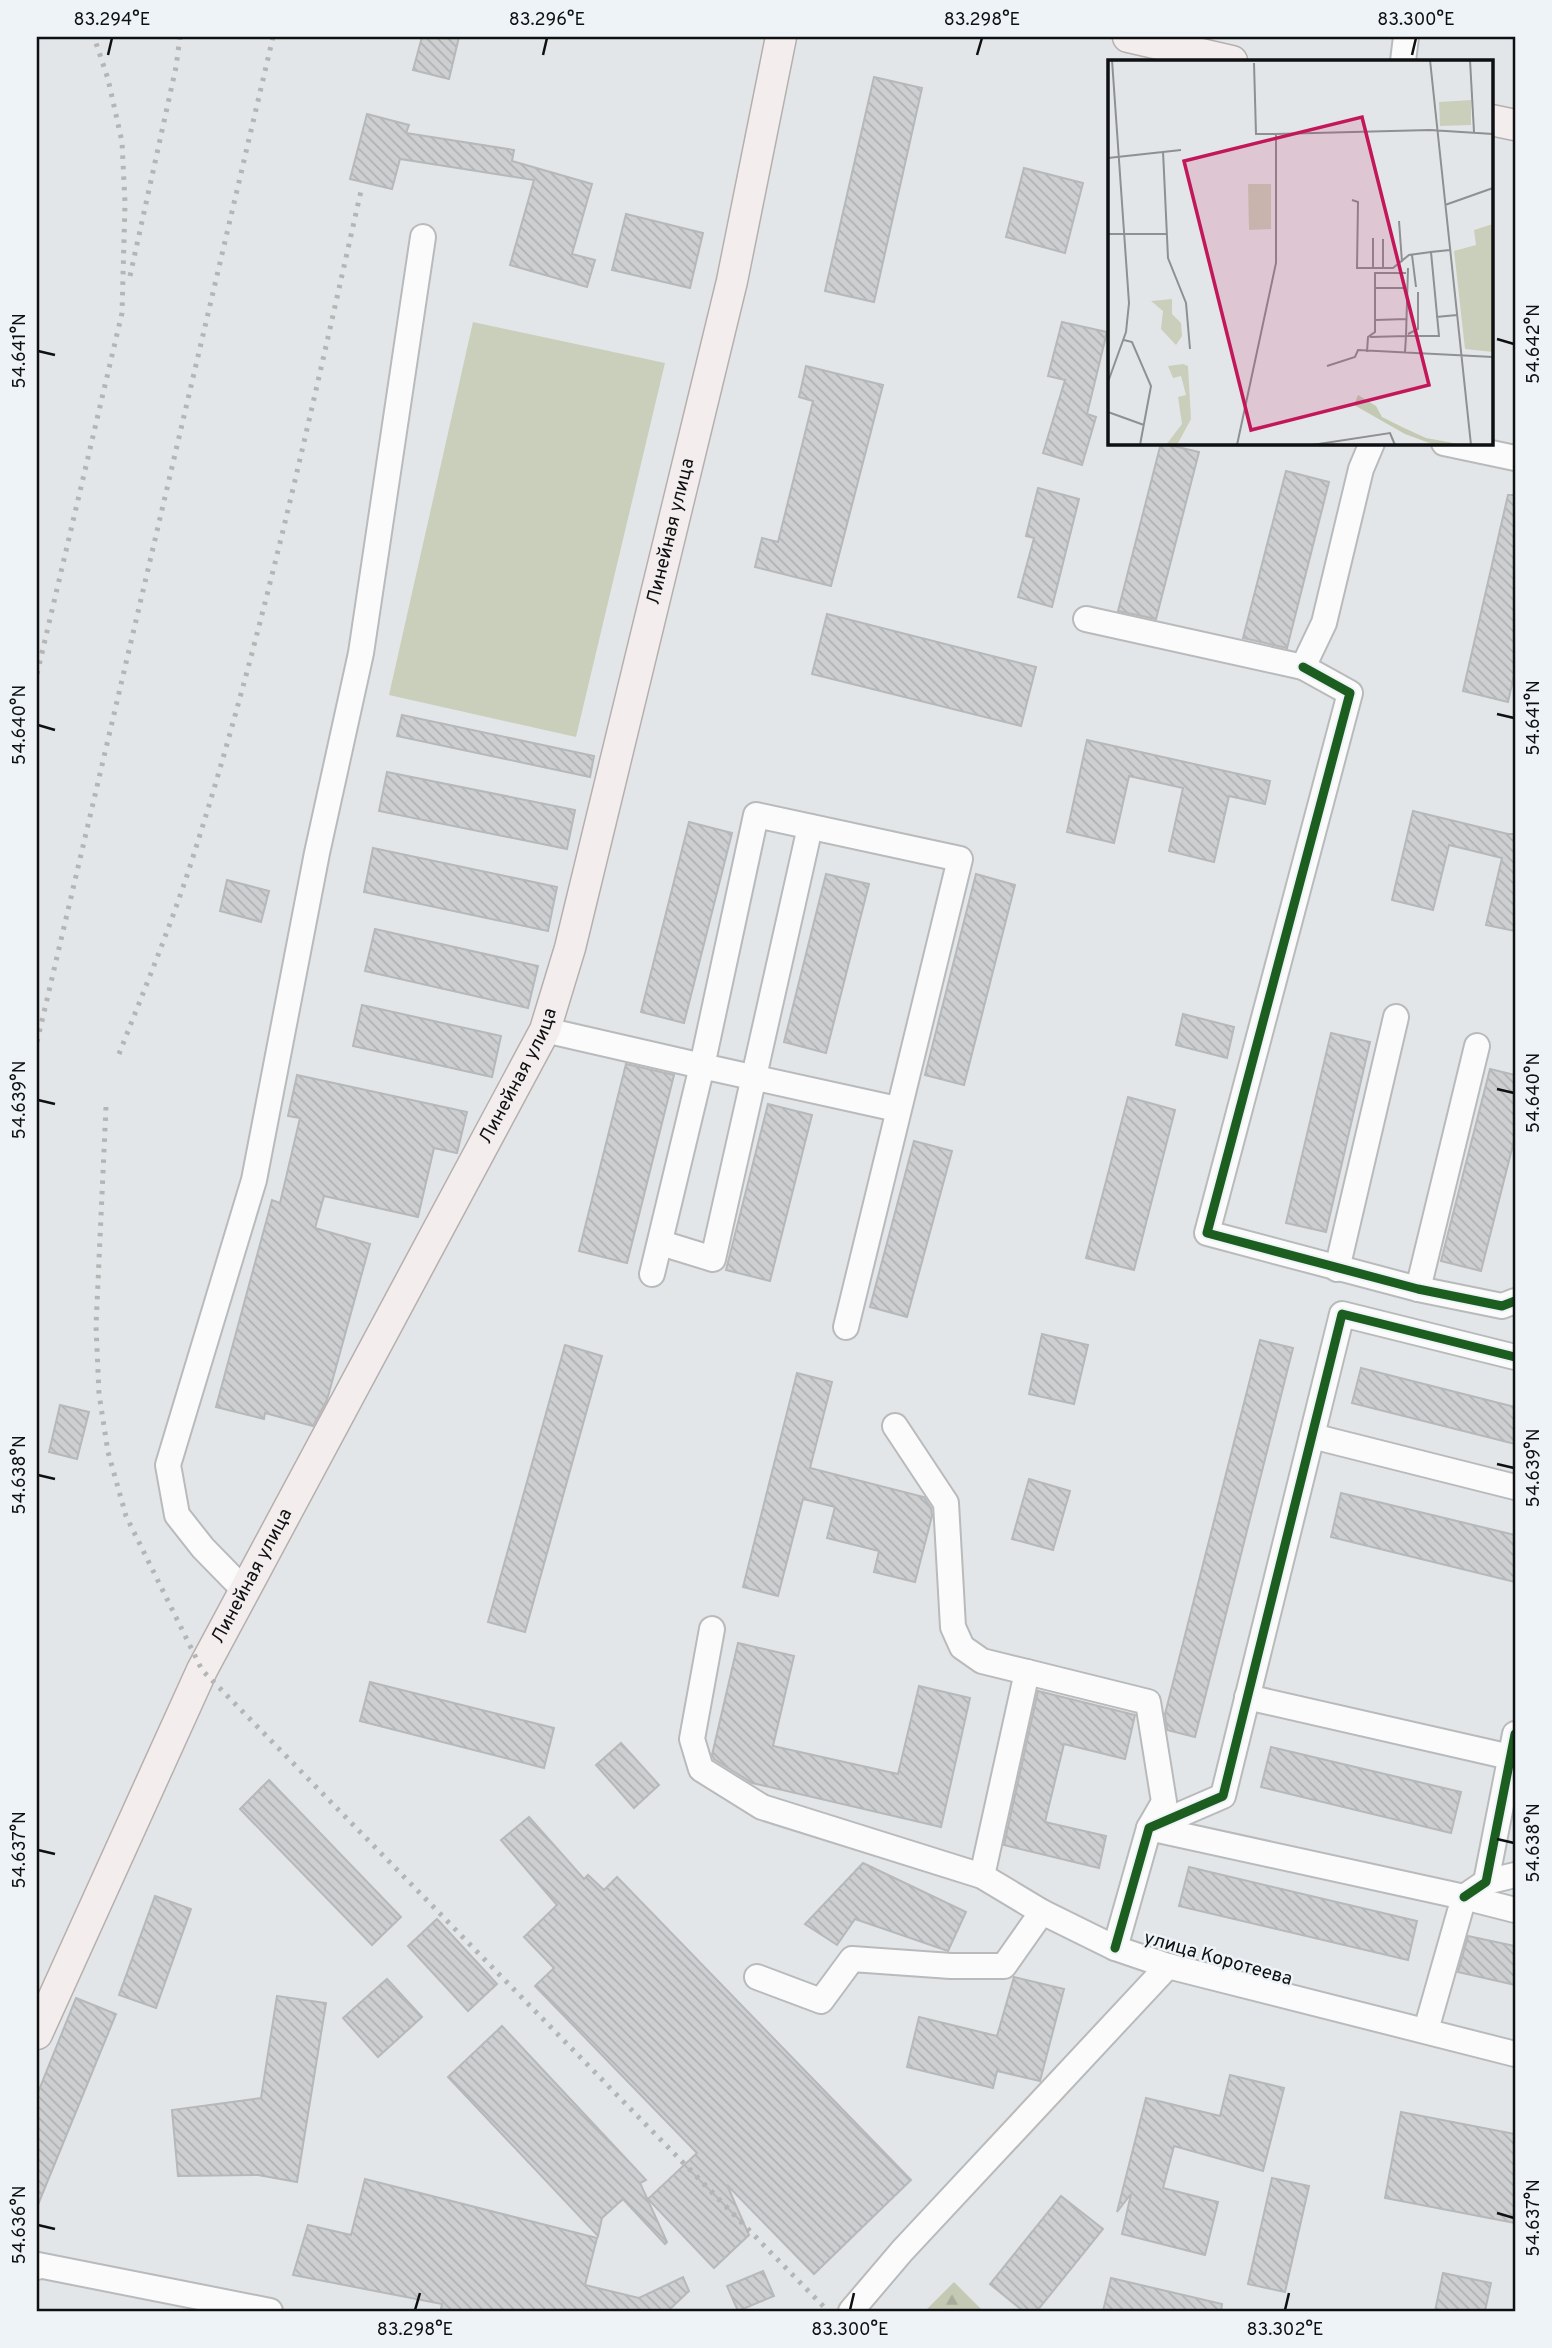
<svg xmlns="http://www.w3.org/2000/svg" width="1552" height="2348" font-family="Overpass,sans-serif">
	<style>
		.green { fill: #cacfbb }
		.forest { fill: url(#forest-firs) }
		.building { fill: url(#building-back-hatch); stroke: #b6b8b9; stroke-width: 2 }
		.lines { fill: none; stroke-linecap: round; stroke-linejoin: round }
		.minor-casing { stroke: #b8babb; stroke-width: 28 }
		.major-casing { stroke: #b7afae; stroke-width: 33 }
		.minor { stroke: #fbfbfc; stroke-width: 24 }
		.major { stroke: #f3eeed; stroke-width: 30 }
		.rail { stroke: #b4b5b5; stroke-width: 5; stroke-dasharray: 3.5 7; stroke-linecap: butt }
		.cycleway-casing { stroke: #eef3f7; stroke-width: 13 }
		.cycleway { stroke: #1b5e20; stroke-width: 9 }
		.ticks { fill: none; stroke: #0e1011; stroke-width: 2.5 }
		.labels { text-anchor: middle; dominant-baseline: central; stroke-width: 5; stroke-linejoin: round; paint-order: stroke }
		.street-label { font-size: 19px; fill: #0e1011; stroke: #eef3f7 }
		.inset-road { fill: none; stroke: #8e9092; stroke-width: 2 }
		.view { fill: #c2185b; fill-opacity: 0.15; stroke: #c2185b; stroke-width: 3.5 }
		.inset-edge { fill: none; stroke: #0e1011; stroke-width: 3.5 }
		.neatline { fill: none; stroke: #0e1011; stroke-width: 2.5 }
		.ticks-label { font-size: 18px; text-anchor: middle; fill: #0e1011 }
	</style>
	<defs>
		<pattern id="forest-firs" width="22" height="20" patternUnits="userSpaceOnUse" patternTransform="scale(1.75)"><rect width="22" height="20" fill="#c4c9b4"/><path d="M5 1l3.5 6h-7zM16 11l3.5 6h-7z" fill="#a7ac9a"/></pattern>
		<pattern id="building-back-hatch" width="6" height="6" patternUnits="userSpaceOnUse" patternTransform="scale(1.75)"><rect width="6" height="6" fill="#cdcfd1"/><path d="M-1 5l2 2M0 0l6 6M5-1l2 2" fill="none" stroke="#afb1b2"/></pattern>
	</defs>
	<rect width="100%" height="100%" fill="#e3e6e8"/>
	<path class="green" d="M473 322 665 363 576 737 389 695Z"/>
	<path class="forest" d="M954 2282 983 2311H925Z"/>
	<g class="building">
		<path d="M422 37H459L449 79 413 70Z"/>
		<path d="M874 77 922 88 874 302 825 291Z"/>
		<path d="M367 114 409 125 406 133 514 150 512 161 592 184 572 254 595 260 587 287 510 265 534 180 400 159 392 189 350 179Z"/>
		<path d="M1024 168 1083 183 1065 253 1006 237Z"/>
		<path d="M626 214 703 233 690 288 612 270Z"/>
		<path d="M1062 322 1107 332 1087 414 1096 417 1082 465 1043 453 1065 380 1048 376Z"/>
		<path d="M806 366 883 385 831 586 755 567 762 538 778 542 813 401 799 397Z"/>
		<path d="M1161 443 1199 452 1156 619 1118 611Z"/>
		<path d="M1286 471 1329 482 1287 648 1243 638Z"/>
		<path d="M1038 488 1079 499 1052 607 1018 597 1034 538 1026 536Z"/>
		<path d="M1508 495H1515V671L1508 702 1463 691Z"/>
		<path d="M827 614 1036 667 1021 726 812 674Z"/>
		<path d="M402 715 594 756 590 777 397 736Z"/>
		<path d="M1087 740 1270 781 1265 804 1229 796 1214 862 1169 851 1183 788 1129 776 1114 843 1067 832Z"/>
		<path d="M387 772 575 810 567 849 379 811Z"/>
		<path d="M1413 811 1508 834H1515V931L1486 925 1502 858 1449 845 1433 910 1392 900Z"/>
		<path d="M689 822 732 833 684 1023 641 1012Z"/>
		<path d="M373 848 557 887 548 931 364 892Z"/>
		<path d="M826 874 869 884 826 1053 784 1042Z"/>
		<path d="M976 874 1015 885 964 1085 925 1075Z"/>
		<path d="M227 880 269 891 261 922 220 911Z"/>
		<path d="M375 929 538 966 528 1008 365 971Z"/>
		<path d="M362 1005 501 1036 492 1077 353 1046Z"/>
		<path d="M1183 1014 1234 1027 1227 1058 1176 1045Z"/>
		<path d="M1331 1033 1370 1042 1326 1232 1286 1223Z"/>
		<path d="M626 1064 674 1075 627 1263 579 1251Z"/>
		<path d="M1490 1069 1515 1075V1137L1481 1271 1441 1261Z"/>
		<path d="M297 1075 467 1112 457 1153 434 1148 418 1217 324 1196 315 1228 370 1244 327 1400 313 1426 265 1413 264 1419 216 1407 272 1200 280 1203 300 1118 288 1116Z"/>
		<path d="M1128 1097 1175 1110 1134 1270 1086 1258Z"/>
		<path d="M768 1104 812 1115 770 1281 726 1270Z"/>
		<path d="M914 1141 952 1151 907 1317 870 1307Z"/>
		<path d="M1042 1334 1088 1345 1074 1404 1029 1394Z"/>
		<path d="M1260 1340 1293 1348 1195 1737 1167 1730 1165 1714Z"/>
		<path d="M565 1345 602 1356 525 1632 488 1622Z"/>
		<path d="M1361 1368 1515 1407V1444L1352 1403Z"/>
		<path d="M797 1373 832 1382 810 1468 924 1497 931 1508 932 1516 915 1582 874 1572 879 1551 827 1538 835 1507 803 1499 778 1596 743 1587Z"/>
		<path d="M60 1405 89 1412 77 1459 49 1452Z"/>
		<path d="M1029 1479 1070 1491 1053 1550 1012 1539Z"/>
		<path d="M1341 1493 1515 1535V1582L1331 1537Z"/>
		<path d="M738 1643 794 1656 773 1746 898 1774 919 1686 970 1698 941 1827 752 1783 714 1759 712 1755Z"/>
		<path d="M370 1682 554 1728 544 1768 360 1721Z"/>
		<path d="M1038 1691 1135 1715 1125 1759 1064 1744 1045 1822 1106 1836 1099 1868 1004 1845Z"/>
		<path d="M621 1743 659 1785 634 1808 596 1765Z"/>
		<path d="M1271 1747 1461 1792 1451 1833 1261 1787Z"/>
		<path d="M269 1780 401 1917 372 1945 240 1809Z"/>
		<path d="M529 1817 584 1879 588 1875 604 1890 617 1877 911 2180 814 2274 727 2185 749 2235 714 2268 648 2199 697 2153 535 1986 554 1968 524 1937 557 1905 501 1840Z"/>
		<path d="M863 1863 966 1912 948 1951 855 1919 837 1945 805 1924Z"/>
		<path d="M1189 1867 1417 1921 1408 1960 1179 1906Z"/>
		<path d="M155 1896 191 1909 156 2008 119 1995Z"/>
		<path d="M437 1919 497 1984 468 2011 408 1946Z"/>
		<path d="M1468 1936 1515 1946V1985L1458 1972Z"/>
		<path d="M1014 1977 1064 1989 1040 2081 997 2071 993 2088 907 2067 919 2017 997 2036Z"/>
		<path d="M387 1979 422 2017 378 2057 343 2018Z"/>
		<path d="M277 1996 326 2003 297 2182 258 2175 178 2176 172 2110 261 2098Z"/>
		<path d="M76 1998 116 2014 37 2207V2095Z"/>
		<path d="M502 2026 646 2180 640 2183 667 2242 665 2244 623 2199 602 2218 598 2236 448 2077Z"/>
		<path d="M1230 2075 1284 2088 1263 2171 1174 2146 1163 2188 1218 2202 1205 2255 1122 2234 1131 2194 1117 2212 1146 2098 1220 2116Z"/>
		<path d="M1401 2112 1515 2134V2223L1385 2198Z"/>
		<path d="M1272 2178 1309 2186 1285 2292 1248 2284Z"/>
		<path d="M365 2179 597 2238 585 2285 639 2298 683 2277 689 2291 668 2311H450L441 2309 442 2304 293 2275 308 2225 351 2235Z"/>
		<path d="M1061 2196 1103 2229 1037 2311H1023L990 2284Z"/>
		<path d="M763 2271 774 2296 738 2311 727 2286Z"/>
		<path d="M1443 2273 1491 2283 1485 2311H1435Z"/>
		<path d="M1111 2278 1222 2304 1221 2311H1103Z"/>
	</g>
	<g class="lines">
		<defs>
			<g id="minor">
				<path d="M1403 61 1406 37"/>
				<path d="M1444 443 1515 458"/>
				<path d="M1086 619 1303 667 1324 623 1361 469 1372 443"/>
				<path d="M1303 667 1350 693 1207 1233 1418 1289 1502 1306 1515 1301"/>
				<path d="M545 1030 702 1066 756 815 960 859 846 1327"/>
				<path d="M661 1243 713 1259 810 827"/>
				<path d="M1337 1269 1396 1017"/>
				<path d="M652 1274 702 1066 897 1109"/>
				<path d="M1418 1289 1477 1046"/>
				<path d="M895 1426 946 1503 953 1627 962 1647 982 1661 1027 1672 982 1876"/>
				<path d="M1312 1436 1515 1487"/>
				<path d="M245 1591 203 1548 177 1515 168 1465 254 1180 317 853 361 653 423 237"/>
				<path d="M712 1629 692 1739 701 1769 762 1807 982 1876 1042 1912"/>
				<path d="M1027 1672 1148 1702 1164 1802 1149 1828 1464 1897 1426 2030"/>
				<path d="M1247 1697 1510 1757"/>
				<path d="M1486 1882 1515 1875"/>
				<path d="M1464 1897 1486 1882 1515 1734"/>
				<path d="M1464 1897 1515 1910"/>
				<path d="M1115 1948 1149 1828 1223 1796 1342 1314 1515 1357"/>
				<path d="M757 1977 821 2001 852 1959 951 1966H1004L1042 1912 1115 1948 1168 1966 1515 2054"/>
				<path d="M37 2267 38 2265 270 2311"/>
				<path d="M851 2311 902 2251 1168 1966"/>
			</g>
			<g id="major">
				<path d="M1128 37 1232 61"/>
				<path d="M1491 120 1515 125"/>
				<path id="s1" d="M37 2034 202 1670 545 1030 570 948 732 281 781 37"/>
			</g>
		</defs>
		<use href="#minor" class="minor-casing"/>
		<use href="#major" class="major-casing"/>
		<use href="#minor" class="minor"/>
		<use href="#major" class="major"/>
		<g class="rail">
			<path d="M130 276 176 67 180 37"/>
			<path d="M37 674 122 313 125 203 122 142 108 79 94 37"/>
			<path d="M37 1042 273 37"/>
			<path d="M119 1054C144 990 171 926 192 860 262 641 310 416 361 191"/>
			<path d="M106 1107 96 1326 99 1394 108 1452 126 1516 202 1670 828 2311"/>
		</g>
		<defs>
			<g id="cycleway">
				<path d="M1303 667 1350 693 1207 1233 1418 1289 1502 1306 1515 1301"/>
				<path d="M1464 1897 1486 1882 1515 1734"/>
				<path d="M1115 1948 1149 1828 1223 1796 1342 1314 1515 1357"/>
			</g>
		</defs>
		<use href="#cycleway" class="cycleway-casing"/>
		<use href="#cycleway" class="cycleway"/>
	</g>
	<path class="ticks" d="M108 55 112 38M543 55 547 38M977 55 982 38M1412 55 1416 38M1497 339 1514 344M38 351 55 355M1497 714 1514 718M38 725 55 730M1497 1089 1514 1093M38 1100 55 1104M1497 1464 1514 1468M38 1475 55 1479M1497 1839 1514 1843M38 1850 55 1854M1497 2213 1514 2218M38 2225 55 2229M415 2310 420 2293M850 2310 854 2293M1285 2310 1289 2293"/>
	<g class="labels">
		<g class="street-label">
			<text stroke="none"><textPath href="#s1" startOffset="1640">Линейная улица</textPath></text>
			<text stroke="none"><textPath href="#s1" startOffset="1073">Линейная улица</textPath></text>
			<text stroke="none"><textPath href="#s1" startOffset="506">Линейная улица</textPath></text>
			<text transform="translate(1218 1959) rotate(16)">улица Коротеева</text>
		</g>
	</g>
	<g transform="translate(1108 60)">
		<rect width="385" height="385" fill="#e3e6e8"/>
		<path d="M363 40V65L332 66 331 42ZM140 124H163V169L141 170ZM385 164V292L357 289 346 191 368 185 366 170Z" fill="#cacfbb"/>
		<path d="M250 335 268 346 274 357 294 367 318 378 356 385H327L297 374 246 345Z" fill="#c4c9b4"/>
		<path d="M64 239V254L73 263 74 276 68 285 53 269 55 251 43 241ZM75 304 80 306 83 359 69 385H58L74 364 70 337 78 335 73 316 65 318 60 306Z" fill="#cacfbb"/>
		<path class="inset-road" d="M322 0 363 385M362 0 366 72M146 3 148 74H168M55 91 60 198 78 243 82 289M0 98 73 90M244 140 250 142 249 208H285L301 195 323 192M337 145 385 128M291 161 294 202M0 174H58M265 178V208M275 179V208M304 195 308 227M300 208 298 276H331L323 192 342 190M267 228H298M328 257 349 255M267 260 299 259M300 274 310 269V232M262 277 298 276 297 292M16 280 24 282 43 326 32 385M259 292 260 277 267 272V213H298M219 306 247 297 250 290 385 297M0 322 18 272 21 243 4 0M0 352 36 365M129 385 168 203V74L322 70 385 74M204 385 282 373 287 385"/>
		<path class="view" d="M254 57 321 325 143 370 76 101Z"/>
		<rect width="385" height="385" class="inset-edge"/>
	</g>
	<rect width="1552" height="2348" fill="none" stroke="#eef3f7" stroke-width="77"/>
	<rect x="38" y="38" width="1476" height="2272" class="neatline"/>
	<g class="ticks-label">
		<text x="112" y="25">83.294°E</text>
		<text x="547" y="25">83.296°E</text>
		<text x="982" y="25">83.298°E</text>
		<text x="1416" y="25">83.300°E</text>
		<text transform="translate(1533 344) rotate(-90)" y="6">54.642°N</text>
		<text transform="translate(19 351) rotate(-90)" y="6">54.641°N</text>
		<text transform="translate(1533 718) rotate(-90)" y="6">54.641°N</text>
		<text transform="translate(19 725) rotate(-90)" y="6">54.640°N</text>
		<text transform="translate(1533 1093) rotate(-90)" y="6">54.640°N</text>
		<text transform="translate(19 1100) rotate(-90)" y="6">54.639°N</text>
		<text transform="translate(1533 1468) rotate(-90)" y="6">54.639°N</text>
		<text transform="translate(19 1475) rotate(-90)" y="6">54.638°N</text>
		<text transform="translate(1533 1843) rotate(-90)" y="6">54.638°N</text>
		<text transform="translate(19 1850) rotate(-90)" y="6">54.637°N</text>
		<text transform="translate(1533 2218) rotate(-90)" y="6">54.637°N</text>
		<text transform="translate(19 2225) rotate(-90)" y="6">54.636°N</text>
		<text x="415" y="2335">83.298°E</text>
		<text x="850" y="2335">83.300°E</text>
		<text x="1285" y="2335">83.302°E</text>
	</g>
</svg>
